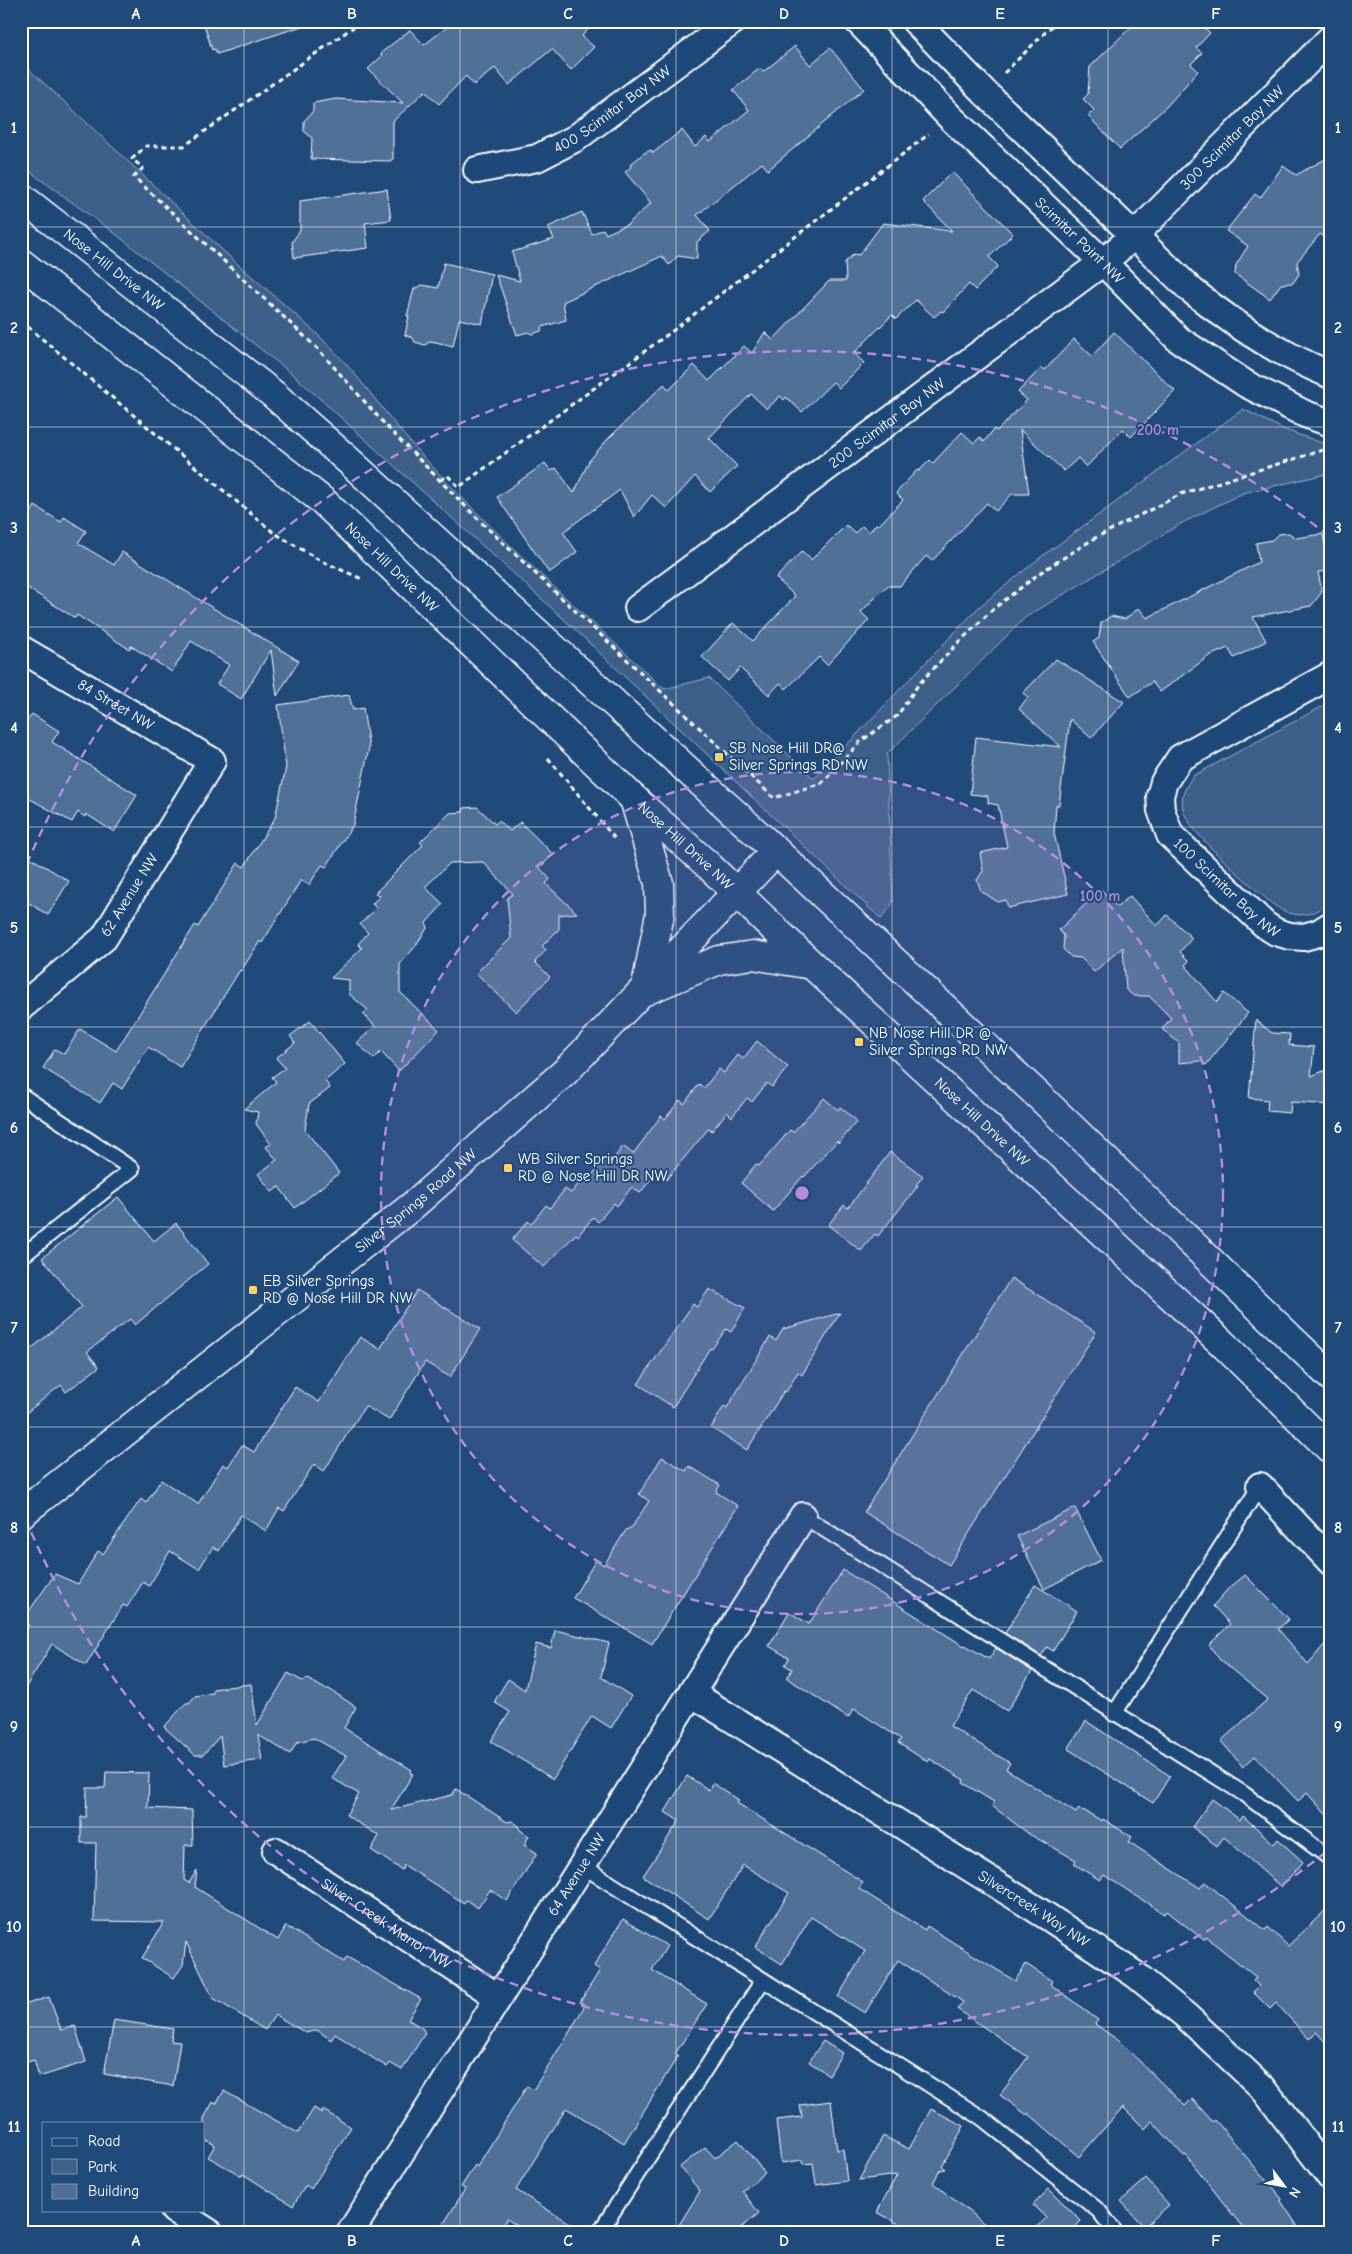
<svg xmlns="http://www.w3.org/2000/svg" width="1352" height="2254" font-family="'Comic Neue',sans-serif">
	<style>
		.green { fill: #3c618b; stroke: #9eb0c5 }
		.building { fill: #507197; stroke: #fff }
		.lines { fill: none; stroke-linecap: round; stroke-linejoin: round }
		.service-casing { stroke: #fff; stroke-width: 18 }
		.minor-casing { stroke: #fff; stroke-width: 30 }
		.tertiary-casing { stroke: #fff; stroke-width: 31 }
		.secondary-casing { stroke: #fff; stroke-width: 31 }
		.path { stroke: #fff; stroke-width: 3; stroke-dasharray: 5 4; stroke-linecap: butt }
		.service { stroke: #1f4a7a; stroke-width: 14 }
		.minor { stroke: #1f4a7a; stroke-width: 26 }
		.tertiary { stroke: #1f4a7a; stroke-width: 28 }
		.secondary { stroke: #1f4a7a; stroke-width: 28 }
		.grid { fill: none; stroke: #fff; stroke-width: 1; stroke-opacity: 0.55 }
		.ring { fill: none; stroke: #b68bdc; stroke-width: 2.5; stroke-dasharray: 9 6 }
		.poi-dot { fill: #ffd166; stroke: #1f4a7a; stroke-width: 2 }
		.labels { text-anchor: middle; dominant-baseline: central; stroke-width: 4; stroke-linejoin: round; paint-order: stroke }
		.street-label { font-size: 15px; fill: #fff; stroke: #1f4a7a }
		.poi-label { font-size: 15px; fill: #fff; stroke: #1f4a7a; text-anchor: start }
		.centre { fill: #b68bdc; stroke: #1f4a7a; stroke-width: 2.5 }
		.ring-label { font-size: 15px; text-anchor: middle; font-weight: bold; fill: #b68bdc; stroke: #1f4a7a; stroke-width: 4; stroke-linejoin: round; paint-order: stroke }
		.neatline { fill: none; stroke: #fff; stroke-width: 2 }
		.grid-label { font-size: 16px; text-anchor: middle; font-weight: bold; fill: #fff }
	</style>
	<rect width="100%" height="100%" fill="#1f4a7a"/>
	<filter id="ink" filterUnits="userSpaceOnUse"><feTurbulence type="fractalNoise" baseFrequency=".02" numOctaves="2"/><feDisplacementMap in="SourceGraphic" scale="10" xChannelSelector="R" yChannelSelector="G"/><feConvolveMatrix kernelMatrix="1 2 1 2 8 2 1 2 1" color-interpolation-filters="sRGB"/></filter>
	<g filter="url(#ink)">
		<g class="green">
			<path d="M21 62C88 123 153 185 219 247 251 277 285 304 317 334 355 369 383 412 417 450 494 535 581 611 664 689L709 678 814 779 979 607 1037 560 1243 409 1285 430 1331 446V473L1243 493 1182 523 1026 617 887 754 893 903 881 919 567 622 297 378 117 235 21 165Z"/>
			<path d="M1325 705H1331V899C1313 920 1290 919 1270 902 1250 884 1187 832 1183 809 1180 796 1186 786 1193 776Z"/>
		</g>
		<g class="building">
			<path d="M203 21H301L302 26 217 54 215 49 212 50Z"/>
			<path d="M455 21H596L582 36 594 47 571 70 552 49 509 85 495 68 474 85 466 76 439 104 425 91 393 121V159L390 161 311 159 312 138 304 131V121L313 111V103L336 99 403 103 368 69 381 57 382 52 410 30 424 45Z"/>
			<path d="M1137 21H1198L1210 33 1196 48 1202 53 1191 64 1198 71 1167 106 1120 149 1088 116 1094 110 1083 99 1088 94 1090 67Z"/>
			<path d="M795 46 810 65 830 48 864 89 768 170 762 163 697 215 710 231 697 242V259L678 256 669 265 662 256 563 302 566 320 542 327 541 331 532 334 528 332 517 335 496 275 520 281 512 252 554 239 548 227 582 212 592 234 603 229 606 234 628 224 651 203 625 172 631 167 630 165 644 153 651 150 653 153 682 130 695 147 706 137 710 142 749 110 733 90 760 68 763 72Z"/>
			<path d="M1331 156V241L1320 234 1297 262 1299 274 1293 283 1281 284 1270 299 1235 274 1236 265 1248 246 1226 231 1255 194 1260 198 1283 166 1296 175Z"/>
			<path d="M952 172 1013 234 989 257 998 266 975 290 969 284 943 312 941 311 934 317 916 300 896 319 892 315 854 353 864 363 839 388 833 382 802 412 786 397 784 400 780 396 767 409 751 394 709 438 737 466 710 492 695 476 666 508 652 495 634 517 620 490 563 532 577 552 549 573 497 497 545 463 551 471 556 468 574 493 589 461 606 441 664 384 669 390 694 365 709 381 744 346 752 353 765 332 773 340 829 281H846L845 262 854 254 859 255 883 223 952 231 923 201Z"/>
			<path d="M387 189 391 220 365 223 368 248 294 258 292 242 300 230V201Z"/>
			<path d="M444 263 492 274 482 324 459 319 453 346 431 341 425 345 415 342 413 338 405 335 409 316H407L414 289 422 285 438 288Z"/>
			<path d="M1114 332 1175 391 1131 437 1123 429 1086 467 1078 458 1064 471 1020 430 1029 494H1012L996 511 987 503 932 561 926 556 900 586H887L861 612 869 620 827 665 819 657 786 689 780 683 769 695 740 668 728 681 702 657 733 623 753 641 795 596 776 578 802 551 811 560 846 525 855 533 862 526 869 532 876 524 879 525 903 500 896 493 917 470 919 471 930 460 933 463 962 432 974 443 980 437 984 442 994 429 997 431 1027 400 1018 392 1042 367 1045 370 1074 339 1092 356Z"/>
			<path d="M35 506 61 522 64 517 86 531 78 543 114 565 122 552 299 661 277 696 271 650 241 699 217 684 229 665 191 641 172 672 131 646 129 649 77 615 75 618 21 584V527Z"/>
			<path d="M1289 533 1296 538 1323 534 1326 551 1330 553 1331 571 1318 572 1322 592 1311 606 1253 617 1266 641 1234 658 1228 648 1209 656 1160 692 1152 682 1130 697 1093 642 1099 638 1101 623 1111 616 1125 619 1139 608 1147 618 1259 562 1256 543 1272 540 1278 534Z"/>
			<path d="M1056 659 1124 702 1091 738 1070 719 1059 805H1056L1054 833 1068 894 1008 908 1006 900 998 902 981 891 977 880 983 871 980 853 1007 847 998 805 988 803V796L970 794 976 737 1061 747 1019 709 1028 697 1023 693Z"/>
			<path d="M349 695 353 710 363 708 369 748 353 825 326 867 322 865 309 885 301 880 262 943 260 941 241 971 240 970 180 1067 148 1047 122 1089 113 1083 100 1103 43 1068 55 1049 64 1054 80 1029 116 1051 195 925 198 927 238 863 244 867 275 818 286 767 278 705Z"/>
			<path d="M32 714 59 731 52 742 137 795 114 832 86 814 85 817 78 812 72 822 21 794V730Z"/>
			<path d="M477 807 495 824 499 821 510 831 520 822 553 854 540 868 550 879 546 884 577 913 559 915V929L542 946 546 950 535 962 550 977 516 1012 476 973 511 938 507 898 513 894 483 862 450 863 425 887 443 904 426 923 428 927 414 948 400 964V992L439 1030 399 1071 381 1052 374 1059 357 1043 375 1026 363 1014 368 1010 349 994V980L331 978 362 948 358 944 368 933 360 924 377 908 372 904 380 896 375 893 423 845 420 842 450 813 463 812 464 808Z"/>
			<path d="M21 852 69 881 48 915 21 898Z"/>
			<path d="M1101 889 1117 907 1130 896 1157 926 1167 915 1192 938 1180 952 1189 961 1185 965 1217 1002 1224 993 1248 1013 1206 1065 1201 1061 1179 1063V1043L1162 1029 1171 1018 1149 996H1134L1126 990 1123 947 1094 972 1081 958 1071 957 1063 949 1064 936 1059 930Z"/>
			<path d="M1256 1020 1272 1033 1290 1034 1289 1045 1314 1047 1311 1076 1331 1068V1105L1291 1102 1290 1113 1267 1111 1268 1100 1249 1098Z"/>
			<path d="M310 1021 345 1064 325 1081 330 1088 309 1104 305 1130 339 1173 295 1208 279 1187 272 1192 258 1174 277 1160 266 1147 271 1144 256 1124 258 1112 244 1109 276 1082 272 1077 285 1068 276 1058 295 1043 290 1036Z"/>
			<path d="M757 1041 788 1067 772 1087 767 1083 752 1102 747 1098 732 1117 727 1112 712 1131 709 1128 666 1180 659 1169 640 1193 632 1187 617 1206 614 1203 598 1222 593 1217 578 1236 576 1234 544 1267 512 1240 528 1221 531 1224 546 1205 550 1208 565 1189 571 1193 586 1175 590 1178 604 1160 610 1164 623 1146 633 1154 661 1116 665 1119 680 1100 684 1104 699 1084 704 1088 719 1069 724 1073 738 1055 743 1059Z"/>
			<path d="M824 1098 838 1110 840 1107 857 1121 839 1143 837 1141 804 1177 803 1176 773 1211 741 1183 756 1164 759 1166 790 1130 793 1132Z"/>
			<path d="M890 1152 923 1176 916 1185 918 1186 878 1236 875 1234 861 1251 828 1225 844 1205 848 1208Z"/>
			<path d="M118 1197 154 1241 176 1223 208 1264 135 1325 130 1319 87 1352 99 1367 66 1392 61 1385 21 1417V1357L82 1307 42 1258Z"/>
			<path d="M1011 1278 1096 1332 949 1565 864 1512Z"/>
			<path d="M709 1289 745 1308 731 1332 726 1329 712 1349 710 1348 673 1407 638 1384 693 1304 697 1307Z"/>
			<path d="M417 1290 480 1329 450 1377 425 1362 389 1420 365 1406 324 1471 314 1464 284 1511 279 1508 266 1531 241 1515 219 1551 213 1547 199 1569 170 1551 149 1586 143 1582 127 1607 123 1605 86 1665 52 1644 21 1695V1637L29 1625 22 1621 55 1574 78 1584 98 1551 103 1554 141 1499 146 1503 161 1480 198 1504 223 1464 228 1467 242 1445 254 1452 295 1387 319 1402 360 1337 380 1349Z"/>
			<path d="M840 1313 802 1375 798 1372 786 1392 784 1391 747 1450 711 1428 724 1406 727 1408 770 1337 776 1341 783 1329Z"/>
			<path d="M662 1457 686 1471 689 1466 720 1485 716 1492 738 1506 652 1644 573 1598 596 1560 604 1565 626 1530 632 1527 649 1501 639 1494Z"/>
			<path d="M1075 1508 1101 1560 1044 1589 1017 1536Z"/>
			<path d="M843 1570 964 1646 965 1645 989 1659 996 1648 1032 1671 1007 1711 973 1690 950 1726 1010 1763 1006 1769 1076 1813 1079 1809 1082 1811 1083 1810 1102 1821 1103 1819 1132 1837 1129 1842 1200 1888 1205 1882 1265 1930 1268 1927 1288 1946 1331 1905V2048L1316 2032 1309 2039 1276 2003 1270 2009 1253 1992 1259 1986 1253 1980 1256 1977 1206 1937 1204 1940 1167 1911 1164 1914 1104 1875 1100 1880 1074 1864 1076 1860 1029 1834 992 1806 994 1802 963 1783 964 1780 930 1759 928 1762 898 1743 901 1739 854 1709 848 1718 787 1678 792 1669 785 1665 789 1658 769 1646 789 1612 809 1624Z"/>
			<path d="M1245 1575 1289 1619 1278 1629 1308 1664 1331 1637V1820L1307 1793 1298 1801 1255 1756 1243 1767 1221 1741 1268 1699 1220 1660 1209 1645 1230 1624 1213 1606 1227 1590Z"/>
			<path d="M1035 1585 1077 1611 1053 1651 1047 1647 1041 1656 1005 1633Z"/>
			<path d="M555 1630 609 1643 601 1677 631 1696 611 1728 592 1716 553 1779 491 1741 510 1712 494 1702 508 1679 525 1690 536 1644 551 1648Z"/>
			<path d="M288 1673 302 1681 308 1679 325 1689H329L356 1707 344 1728 412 1770 410 1773 413 1774 391 1810 452 1795 456 1789 507 1822 512 1821 519 1826 520 1830 529 1836 524 1845 537 1853 507 1901 490 1890 478 1908 466 1900 464 1903 404 1865 402 1870 371 1850 379 1836 346 1815 359 1794 332 1778 346 1756 314 1738 297 1742 290 1754 258 1735 262 1760 224 1765 220 1736 203 1755H195L164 1727 186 1703H189L195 1696 213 1693V1689L251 1684 257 1725Z"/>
			<path d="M1086 1721 1170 1776 1153 1803 1068 1749Z"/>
			<path d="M106 1772 149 1773 148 1808 192 1810 193 1845H185L184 1880 189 1883 197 1870 195 1887 278 1940 286 1926 344 1962 347 1957 421 1999 408 2019 423 2029 425 2033 402 2070 390 2063 387 2067 335 2034 331 2040 317 2030 306 2033 275 2015 265 2030 213 1998 186 1942 183 1965 174 1978 142 1958 164 1922 94 1921 96 1843H81V1817H86L87 1788H105Z"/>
			<path d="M687 1776 709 1790 712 1783 739 1800 737 1803 863 1882 859 1889 925 1930 927 1926 1015 1981 1026 1964 1052 1981 1050 1984 1098 2020 1095 2024 1119 2041 1185 2106 1192 2099 1213 2122 1215 2120 1282 2199 1281 2201 1302 2233H1247L1186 2155 1184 2156 1152 2121 1145 2129 1123 2107 1079 2157 1028 2113 1027 2115 1000 2095 1028 2057 957 2009 963 2002 898 1960 865 2013 838 1997 865 1951 811 1917 782 1964 755 1947 789 1893 743 1865 709 1919 643 1876 679 1821 665 1812Z"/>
			<path d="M1212 1799 1240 1820 1243 1816 1274 1844 1278 1839 1303 1862 1281 1887 1224 1837 1217 1846 1192 1827Z"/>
			<path d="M623 1919 667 1946 652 1970 707 2004 675 2054 678 2056 624 2143 566 2108 516 2190 585 2233H528L507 2219 499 2233H438L465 2189 461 2187 475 2165 477 2167 527 2086 533 2090 572 2028 585 2005 580 2002 600 1970 594 1966Z"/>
			<path d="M49 1997 61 2030 75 2026 86 2062 39 2077 34 2060 21 2064V2006Z"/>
			<path d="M114 2020 173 2029 171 2041 180 2042 173 2086 104 2074Z"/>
			<path d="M823 2041 842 2053 829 2075 809 2062Z"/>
			<path d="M224 2091 298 2133 314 2108 322 2113 323 2110 351 2127 311 2189 306 2185 293 2206 243 2174 242 2176 208 2157 215 2145 204 2139V2118L213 2102 216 2104Z"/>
			<path d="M831 2101 837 2150 843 2149 847 2181 816 2185 813 2163 804 2164 803 2160 781 2163 776 2120 802 2117 800 2105Z"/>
			<path d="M931 2109 964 2126 942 2166 946 2169 940 2170 933 2183 996 2233H916L877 2212 897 2175 859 2180 883 2136 909 2149Z"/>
			<path d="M738 2140 765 2173 742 2191 759 2213 735 2233H674L700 2191 680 2167 705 2147 715 2158Z"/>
			<path d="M1146 2179 1169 2205 1144 2227 1121 2201Z"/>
			<path d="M1049 2189 1081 2221 1070 2233H1032L1046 2218 1033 2205Z"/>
		</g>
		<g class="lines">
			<defs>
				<g id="service">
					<path d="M21 1095 132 1169 21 1257"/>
					<path d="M803 1516 1244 1794 1331 1859"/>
					<path d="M1114 1714 1260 1486"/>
					<path d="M581 1865 982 2118 1099 2211 1116 2233"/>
					<path d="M599 2233 763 1980"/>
				</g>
				<g id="minor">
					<path id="s1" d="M858 21 951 118 1103 262 1178 339 1246 384 1305 414 1331 423"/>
					<path d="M915 21 984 92 1191 290C1234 325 1279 354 1331 375"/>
					<path id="s2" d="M477 170 537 158 576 138 733 21"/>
					<path id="s3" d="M638 608 1103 262 1133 237 1331 38"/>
					<path id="s4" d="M21 649 212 761 104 938 21 1007"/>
					<path id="s5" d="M1331 675 1180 758 1164 782 1160 796 1161 810 1170 835 1265 925 1276 932 1290 936 1304 937 1318 933 1331 925"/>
					<path d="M1260 1486 1331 1562"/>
					<path id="s6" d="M691 1693 1045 1915 1136 1975 1186 2016 1263 2088 1331 2178"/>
					<path id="s7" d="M276 1851 498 1997"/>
					<path d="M174 2210 210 2233"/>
					<path id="s8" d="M350 2233 803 1516"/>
				</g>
				<g id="tertiary">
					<path id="s9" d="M21 1514 411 1207 565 1072 776 851"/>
				</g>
				<g id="secondary">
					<path id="s10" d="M21 197 273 394 349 461 776 851 1040 1097 1331 1377"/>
					<path id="s11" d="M21 263 324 502 634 799 709 866 812 965 1222 1343 1331 1450"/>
					<path d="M634 799 659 883 660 914 645 991"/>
					<path d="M645 991 719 960 753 955 812 965"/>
				</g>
			</defs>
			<use href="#service" class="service-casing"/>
			<use href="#minor" class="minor-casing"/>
			<use href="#tertiary" class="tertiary-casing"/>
			<use href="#secondary" class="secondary-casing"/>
			<g class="path">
				<path d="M362 21 184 146H146L132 159 143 168 134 177 318 349 388 428 483 524 774 798 822 783 861 741 897 716 918 685 950 651 992 610 1041 572 1095 538 1181 494 1323 450"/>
				<path d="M1004 73 1057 21"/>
				<path d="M21 321 273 532 319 560 362 579"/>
				<path d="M441 480 447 475 459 487 671 332 929 134"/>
				<path d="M548 758 616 840"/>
			</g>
			<use href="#service" class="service"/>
			<use href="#minor" class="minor"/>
			<use href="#tertiary" class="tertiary"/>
			<use href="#secondary" class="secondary"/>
		</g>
	</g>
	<path class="grid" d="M244 21V2233M460 21V2233M676 21V2233M892 21V2233M1108 21V2233M21 227H1331M21 427H1331M21 627H1331M21 827H1331M21 1027H1331M21 1227H1331M21 1427H1331M21 1627H1331M21 1827H1331M21 2027H1331"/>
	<circle cx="802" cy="1193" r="421" fill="#b68bdc" fill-opacity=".12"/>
	<g class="ring">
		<circle cx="802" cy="1193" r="421"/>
		<path d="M1326 1852A842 842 0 0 1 21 1508M21 878A842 842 0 0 1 1326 534"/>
	</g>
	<g class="poi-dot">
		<rect x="714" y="752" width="10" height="10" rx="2.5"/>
		<rect x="854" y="1037" width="10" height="10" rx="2.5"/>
		<rect x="503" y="1163" width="10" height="10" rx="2.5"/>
		<rect x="248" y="1285" width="10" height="10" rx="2.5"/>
	</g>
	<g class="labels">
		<g class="street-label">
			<text stroke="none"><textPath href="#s2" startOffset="151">400 Scimitar Bay NW</textPath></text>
			<text stroke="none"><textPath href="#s3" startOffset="759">300 Scimitar Bay NW</textPath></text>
			<text stroke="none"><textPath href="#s1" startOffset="312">Scimitar Point NW</textPath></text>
			<text stroke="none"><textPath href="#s10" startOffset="118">Nose Hill Drive NW</textPath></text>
			<text stroke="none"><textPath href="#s3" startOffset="310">200 Scimitar Bay NW</textPath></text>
			<text stroke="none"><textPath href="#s11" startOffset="480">Nose Hill Drive NW</textPath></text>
			<text stroke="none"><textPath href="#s4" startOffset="110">84 Street NW</textPath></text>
			<text stroke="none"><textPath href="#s11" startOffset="885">Nose Hill Drive NW</textPath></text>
			<text stroke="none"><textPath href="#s5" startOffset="334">100 Scimitar Bay NW</textPath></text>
			<text transform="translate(129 895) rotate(-58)">62 Avenue NW</text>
			<text stroke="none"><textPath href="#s11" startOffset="1290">Nose Hill Drive NW</textPath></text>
			<text stroke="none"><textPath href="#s9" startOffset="504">Silver Springs Road NW</textPath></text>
			<text stroke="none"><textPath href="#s8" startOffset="424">64 Avenue NW</textPath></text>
			<text stroke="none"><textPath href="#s6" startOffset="405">Silvercreek Way NW</textPath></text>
			<text stroke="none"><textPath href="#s7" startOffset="132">Silver Creek Manor NW</textPath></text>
		</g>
		<g class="poi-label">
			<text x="729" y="748">SB Nose Hill DR@<tspan x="729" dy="17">Silver Springs RD NW</tspan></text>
			<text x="869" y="1033">NB Nose Hill DR @<tspan x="869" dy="17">Silver Springs RD NW</tspan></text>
			<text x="518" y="1159">WB Silver Springs<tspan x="518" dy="17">RD @ Nose Hill DR NW</tspan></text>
			<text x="263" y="1281">EB Silver Springs<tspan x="263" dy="17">RD @ Nose Hill DR NW</tspan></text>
		</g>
	</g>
	<circle cx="802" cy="1193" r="8" class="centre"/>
	<g class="ring-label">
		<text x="1158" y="435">200 m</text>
		<text x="1100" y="901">100 m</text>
	</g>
	<rect width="1352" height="2254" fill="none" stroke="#1f4a7a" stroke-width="55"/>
	<rect x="42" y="2122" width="162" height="90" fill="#1f4a7a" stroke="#7992af"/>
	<rect x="52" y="2138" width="25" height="8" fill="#1f4a7a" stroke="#7992af"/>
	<text x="88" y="2146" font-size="15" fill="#ffffff">Road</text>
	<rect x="52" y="2159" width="25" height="15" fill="#3c618b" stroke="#7992af"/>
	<text x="88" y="2172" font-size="15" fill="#ffffff">Park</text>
	<rect x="52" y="2184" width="25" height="15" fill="#507197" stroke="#7992af"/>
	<text x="88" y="2196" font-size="15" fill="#ffffff">Building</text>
	<g transform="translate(1284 2186) rotate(122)" stroke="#1f4a7a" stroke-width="4" paint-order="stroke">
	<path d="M0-4L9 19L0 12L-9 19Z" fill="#ffffff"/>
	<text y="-8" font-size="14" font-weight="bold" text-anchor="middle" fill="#ffffff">N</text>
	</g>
	<rect x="28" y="28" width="1296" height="2198" class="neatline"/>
	<g class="grid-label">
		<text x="136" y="19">A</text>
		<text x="352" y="19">B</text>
		<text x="568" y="19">C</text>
		<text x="784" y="19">D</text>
		<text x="1000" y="19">E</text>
		<text x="1216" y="19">F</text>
		<text x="14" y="133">1</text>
		<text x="1338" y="133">1</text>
		<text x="14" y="333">2</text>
		<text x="1338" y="333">2</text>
		<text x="14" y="533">3</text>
		<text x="1338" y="533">3</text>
		<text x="14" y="733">4</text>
		<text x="1338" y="733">4</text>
		<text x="14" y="933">5</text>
		<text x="1338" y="933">5</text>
		<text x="14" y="1133">6</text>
		<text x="1338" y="1133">6</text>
		<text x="14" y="1333">7</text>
		<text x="1338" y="1333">7</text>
		<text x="14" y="1533">8</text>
		<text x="1338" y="1533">8</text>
		<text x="14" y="1732">9</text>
		<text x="1338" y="1732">9</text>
		<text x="14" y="1932">10</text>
		<text x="1338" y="1932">10</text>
		<text x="14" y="2132">11</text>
		<text x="1338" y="2132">11</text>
		<text x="136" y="2246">A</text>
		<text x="352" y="2246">B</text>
		<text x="568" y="2246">C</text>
		<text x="784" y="2246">D</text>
		<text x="1000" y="2246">E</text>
		<text x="1216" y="2246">F</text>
	</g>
</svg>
